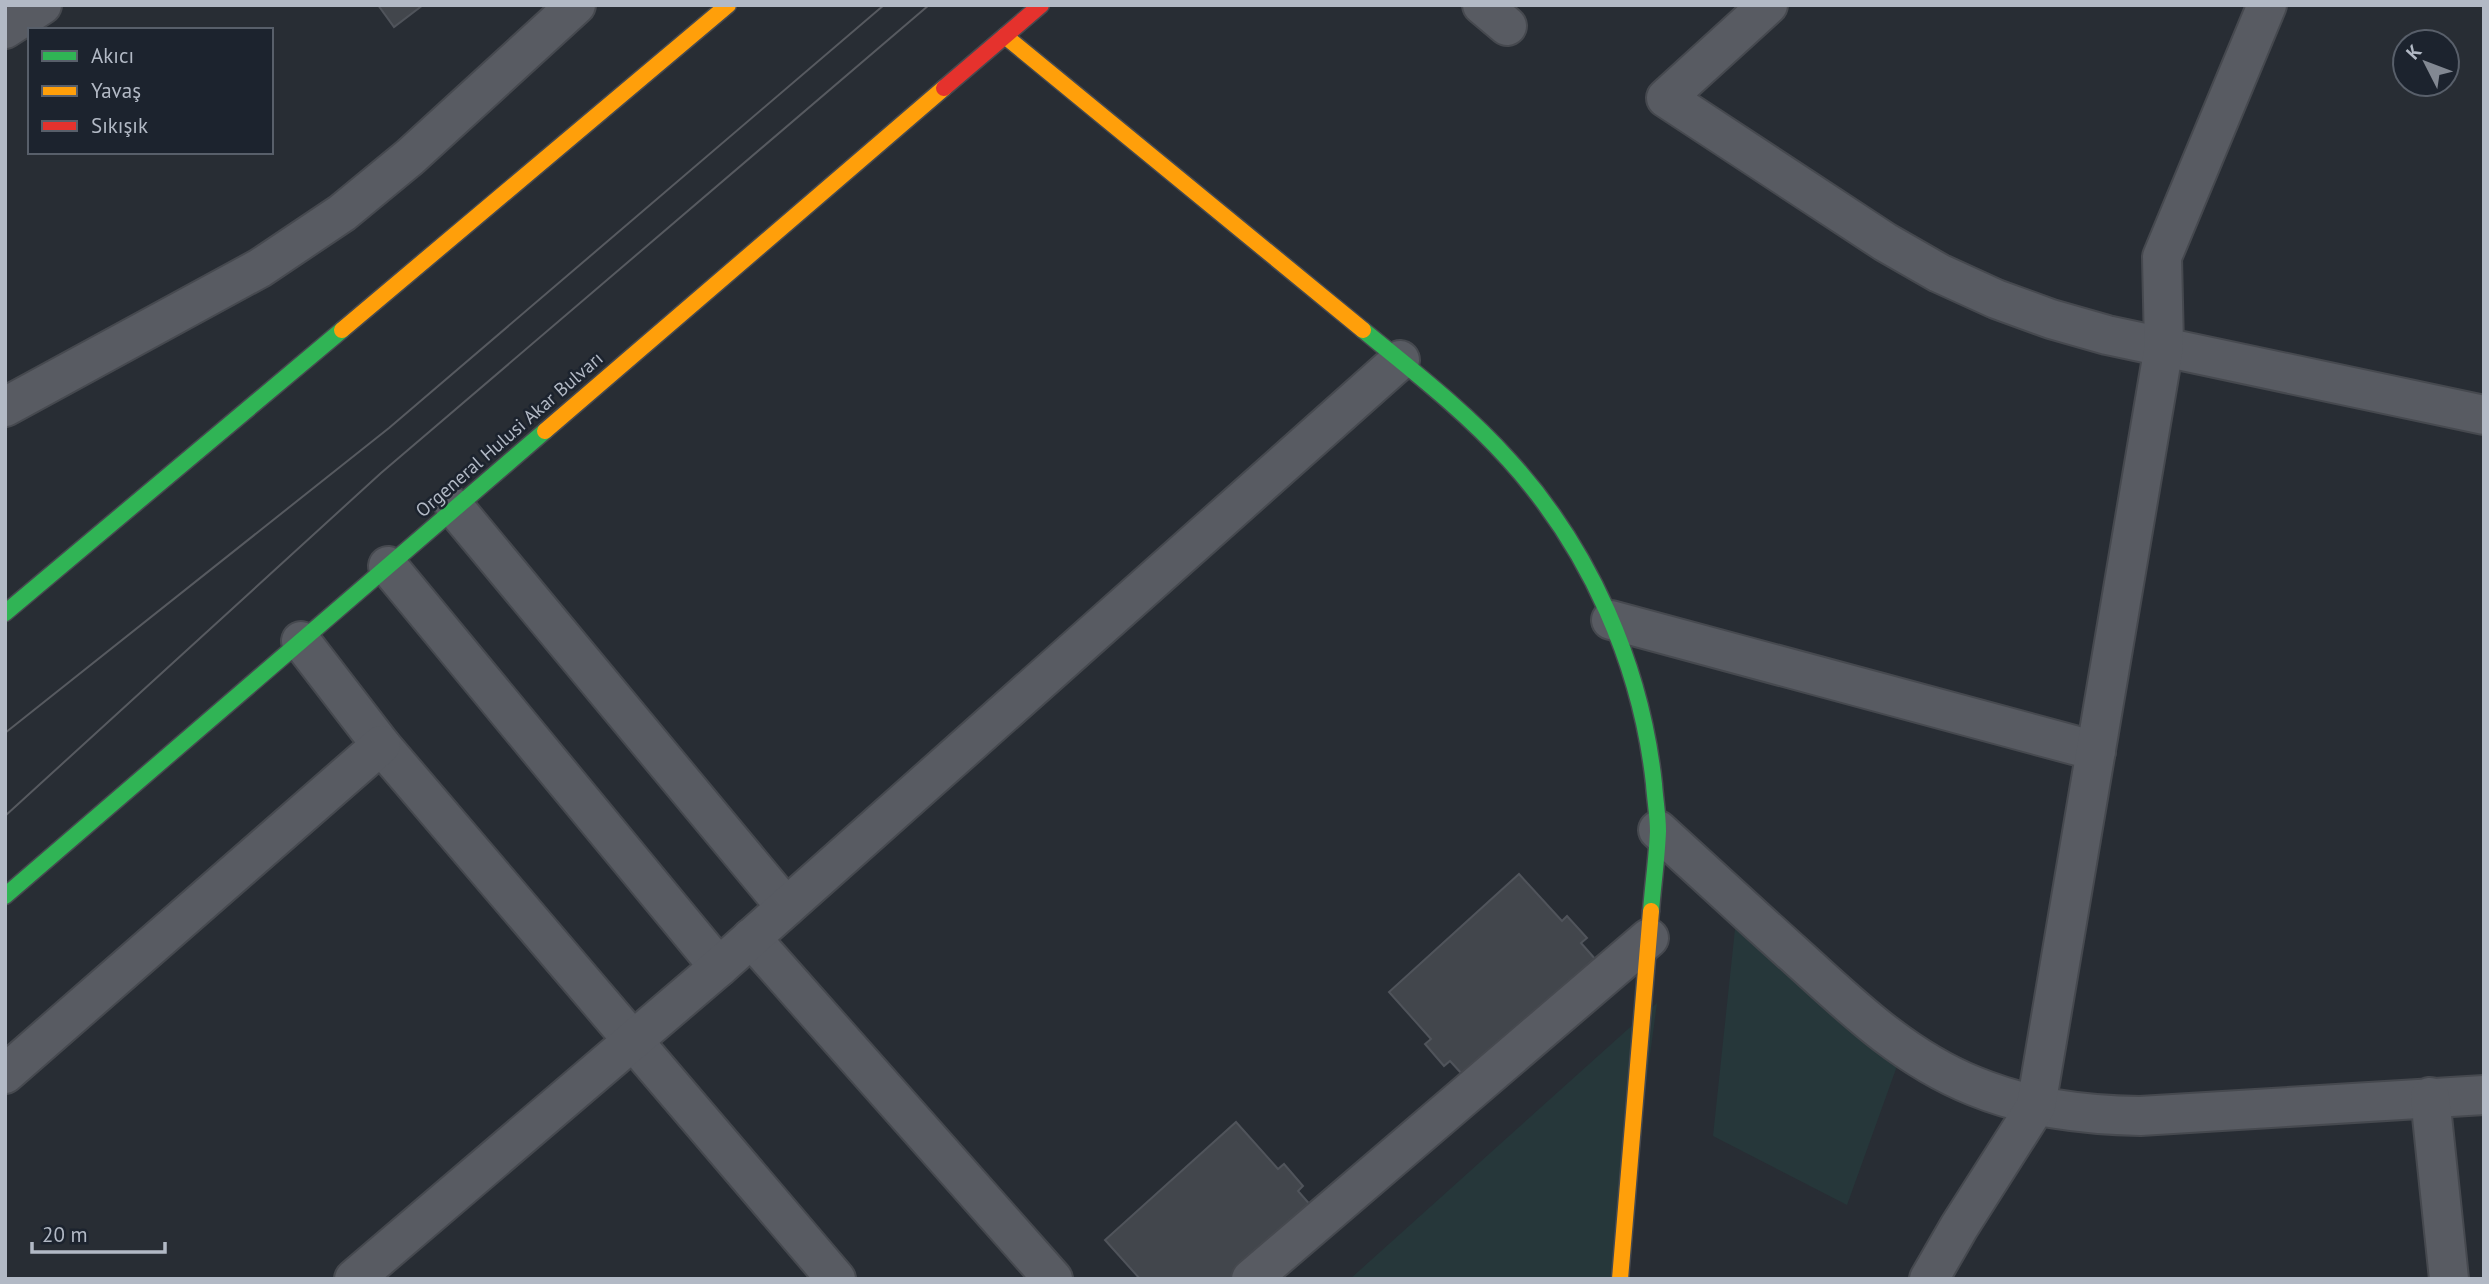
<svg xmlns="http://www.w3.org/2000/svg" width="2489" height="1284" font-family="'PT Sans',sans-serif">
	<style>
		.green { fill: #26373a }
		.building { fill: #42464c; stroke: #50545b; stroke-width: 2 }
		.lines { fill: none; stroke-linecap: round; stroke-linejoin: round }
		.street-casing { stroke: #46494f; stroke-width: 42 }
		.fast-casing { stroke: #46494f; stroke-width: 19 }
		.slow-casing { stroke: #46494f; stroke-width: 19 }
		.jam-casing { stroke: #46494f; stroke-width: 19 }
		.street { stroke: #585b62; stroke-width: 38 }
		.fast { stroke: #30b455; stroke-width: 16 }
		.slow { stroke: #ff9f0a; stroke-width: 16 }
		.jam { stroke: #e5322d; stroke-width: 16 }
		.tram { stroke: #575a60; stroke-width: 2 }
		.labels { text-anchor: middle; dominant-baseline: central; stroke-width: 5; stroke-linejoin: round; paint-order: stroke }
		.street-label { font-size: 19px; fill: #b2b9c5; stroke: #1c232e }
	</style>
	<rect width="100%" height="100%" fill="#282d34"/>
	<g class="green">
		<path d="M1735 929 1901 1055 1847 1205 1713 1136Z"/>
		<path d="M1657 1003 1620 1279H1350Z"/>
	</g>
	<g class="building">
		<path d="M378 5H423L394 27Z"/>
		<path d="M1519 874 1562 921 1567 916 1587 938 1581 943 1604 969 1473 1086 1450 1061 1444 1066 1425 1044 1431 1039 1389 992Z"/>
		<path d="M1236 1122 1278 1169 1284 1164 1303 1186 1298 1191 1321 1217 1268 1279H1140L1105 1240Z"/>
	</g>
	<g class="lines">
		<defs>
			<g id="street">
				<path d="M1482 5 1507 26"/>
				<path d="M1768 5 1666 98 1885 242 1939 273 1996 299 2051 319 2107 335 2484 415"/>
				<path d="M5 29 42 5"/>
				<path d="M5 407 260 268 342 213 410 157 576 5"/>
				<path d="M455 508 786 907"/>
				<path d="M388 566 719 967"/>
				<path d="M1611 620 2096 751"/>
				<path d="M301 641 381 745 836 1279"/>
				<path d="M1658 830C1707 875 1757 921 1807 966 1858 1013 1909 1060 1974 1086 2028 1108 2082 1115 2140 1116L2484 1095"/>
				<path d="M751 938 1053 1279"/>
				<path d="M5 1074 381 745"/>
				<path d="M2430 1097 2449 1279"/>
				<path d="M354 1279 719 967 1400 360"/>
				<path d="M1251 1279 1649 938"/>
				<path d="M1929 1279 1959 1227 2036 1106 2164 346 2162 257 2267 5"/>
			</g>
			<g id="fast">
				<path d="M1363 330C1413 371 1465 411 1509 460 1590 549 1641 665 1654 784 1655 799 1658 816 1658 831 1657 858 1653 884 1651 911"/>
				<path d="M5 613 342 330"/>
				<path d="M5 896 545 431"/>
			</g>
			<g id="slow">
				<path d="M1005 36 1363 330"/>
				<path d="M342 330 728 5"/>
				<path d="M545 431 944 88"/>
				<path d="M1620 1279 1651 911"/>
			</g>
			<path id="jam" d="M944 88 1041 5"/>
		</defs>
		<use href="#street" class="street-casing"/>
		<use href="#fast" class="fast-casing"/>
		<use href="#slow" class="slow-casing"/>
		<use href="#jam" class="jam-casing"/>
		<use href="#street" class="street"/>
		<use href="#fast" class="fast"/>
		<use href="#slow" class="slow"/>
		<use href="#jam" class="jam"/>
		<g class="tram">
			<path d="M5 733 389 428 884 5"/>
			<path d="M5 816 381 473 929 5"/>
		</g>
	</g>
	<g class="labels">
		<g class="street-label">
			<text transform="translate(509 434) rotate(-41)">Orgeneral Hulusi Akar Bulvarı</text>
		</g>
	</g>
	<rect width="2489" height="1284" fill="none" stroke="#b2b9c5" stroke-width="14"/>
	<rect x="28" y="28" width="245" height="126" fill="#1c232e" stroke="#585f6a" stroke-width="2"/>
	<rect x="42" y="51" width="35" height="10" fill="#30b455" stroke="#585f6a" stroke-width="2"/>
	<text x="91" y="63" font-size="21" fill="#b2b9c5">Akıcı</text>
	<rect x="42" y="86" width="35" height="10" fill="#ff9f0a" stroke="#585f6a" stroke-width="2"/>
	<text x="91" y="98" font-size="21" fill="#b2b9c5">Yavaş</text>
	<rect x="42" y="121" width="35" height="10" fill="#e5322d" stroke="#585f6a" stroke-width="2"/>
	<text x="91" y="133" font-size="21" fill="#b2b9c5">Sıkışık</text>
	<g transform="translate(2426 63) rotate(312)"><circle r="33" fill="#1c232e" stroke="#585f6a" stroke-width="2"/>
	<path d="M0-5L12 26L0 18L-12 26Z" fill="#828892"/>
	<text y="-10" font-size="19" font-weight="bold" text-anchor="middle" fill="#b2b9c5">K</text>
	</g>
	<path d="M32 1242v10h133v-10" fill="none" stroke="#b2b9c5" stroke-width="3.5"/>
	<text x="42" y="1242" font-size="21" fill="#b2b9c5" stroke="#1c232e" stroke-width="5" paint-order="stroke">20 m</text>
</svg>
